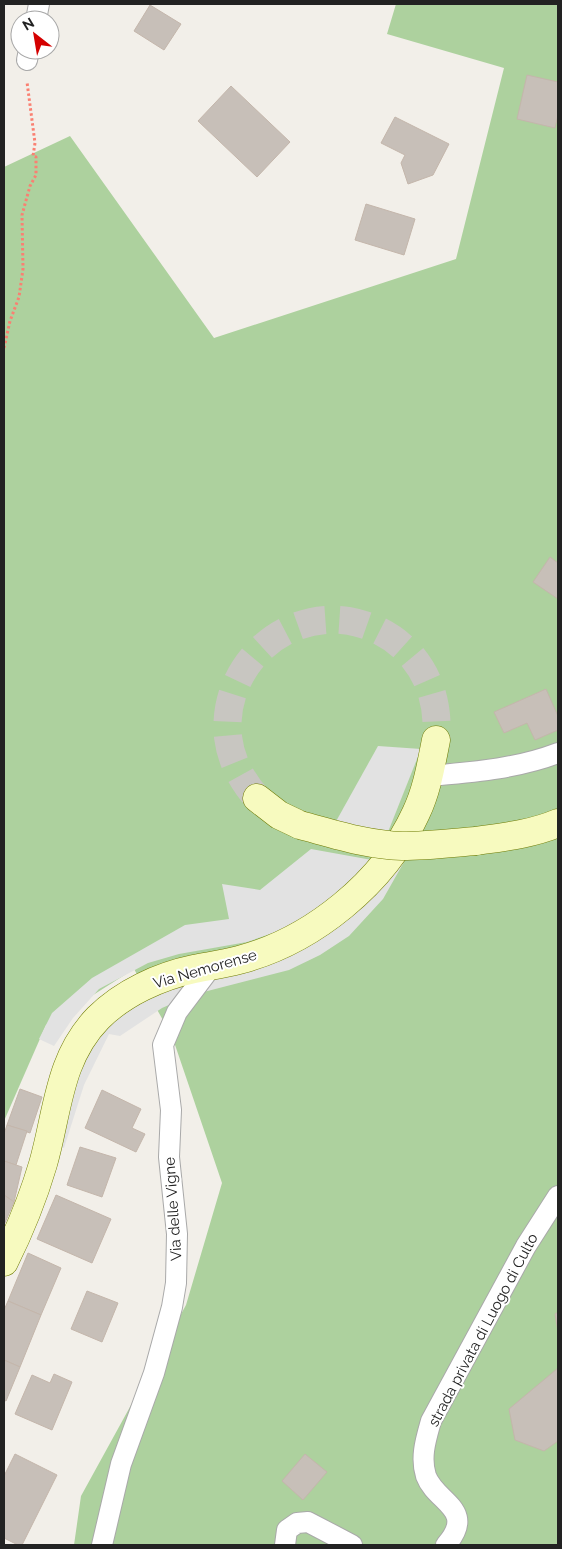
<svg xmlns="http://www.w3.org/2000/svg" width="562" height="1549" font-family="Raleway,sans-serif">
	<style>
		.forest { fill: #add19e }
		.parking { fill: #e2e2e2 }
		.building { fill: #c7bfb8; stroke: #c4b6ab }
		.lines { fill: none; stroke-linecap: round; stroke-linejoin: round }
		.secondary-tunnel { stroke: #c8c6c1; stroke-width: 28; stroke-dasharray: 28 14; stroke-linecap: butt }
		.minor-casing { stroke: #a9a9a9; stroke-width: 22 }
		.secondary-casing { stroke: #707d05; stroke-width: 29 }
		.path { stroke: #fa8072; stroke-width: 3; stroke-dasharray: 2.5 2.5; stroke-linecap: butt }
		.minor { stroke: #fff; stroke-width: 20 }
		.secondary { stroke: #f7fabf; stroke-width: 28 }
		.secondary-bridge-casing { stroke: #707d05; stroke-width: 29; stroke-linecap: butt }
		.secondary-bridge { stroke: #f7fabf; stroke-width: 28 }
		.labels { text-anchor: middle; dominant-baseline: central; stroke-width: 4; stroke-linejoin: round; paint-order: stroke }
		.street-label { font-size: 15px; fill: #222; stroke: #fff }
	</style>
	<rect width="100%" height="100%" fill="#f2efe9"/>
	<path class="forest" d="M396 4H558V1545H74L81 1496 186 1305 222 1183 172 1036 134 969 46 1025 4 1121V167L70 136 214 338 456 259 504 68 387 34Z"/>
	<g class="parking">
		<path d="M378 746 421 749 388 832 334 825Z"/>
		<path d="M311 849 372 860 334 902 305 922 247 942 179 954 148 963 99 989 73 1018 54 1046 39 1039 52 1013 92 978 185 925 229 919 222 884 260 890Z"/>
		<path d="M404 862 383 899 349 936 320 955 289 970 192 995 162 1008 120 1036 109 1034 84 1085 64 1148 52 1146 84 1043 138 995 243 964 395 863Z"/>
	</g>
	<g class="building">
		<path d="M150 5 181 24 164 50 134 31Z"/>
		<path d="M527 75 558 82V115L555 128 517 119Z"/>
		<path d="M231 86 290 142 257 177 198 121Z"/>
		<path d="M395 117 449 144 433 175 408 184 401 163 405 155 381 143Z"/>
		<path d="M366 204 415 219 404 255 355 240Z"/>
		<path d="M550 557 558 563V599L533 582Z"/>
		<path d="M546 689 558 716V730L535 740 527 723 504 733 494 712Z"/>
		<path d="M20 1089 42 1097 30 1133 7 1125Z"/>
		<path d="M102 1090 141 1109 132 1128 145 1134 136 1152 85 1128Z"/>
		<path d="M7 1125 27 1131 16 1165 4 1161V1134Z"/>
		<path d="M80 1147 116 1158 102 1197 67 1185Z"/>
		<path d="M4 1161 22 1167 14 1202 4 1195Z"/>
		<path d="M4 1195 14 1202 4 1225Z"/>
		<path d="M56 1195 111 1219 92 1263 37 1239Z"/>
		<path d="M28 1253 61 1268 41 1315 8 1301Z"/>
		<path d="M87 1291 118 1303 102 1342 71 1329Z"/>
		<path d="M8 1301 41 1315 20 1367 4 1360V1310Z"/>
		<path d="M558 1312V1332L555 1314Z"/>
		<path d="M4 1360 20 1367 6 1401 4 1400Z"/>
		<path d="M558 1368V1441L544 1451 515 1440 509 1409Z"/>
		<path d="M54 1374 72 1382 52 1430 15 1414 32 1375 50 1383Z"/>
		<path d="M15 1454 57 1475 22 1545H18L4 1538V1476Z"/>
		<path d="M305 1454 327 1472 303 1500 282 1481Z"/>
	</g>
	<g class="lines">
		<path class="secondary-tunnel" d="M257 798C242 781 231 761 228 737 221 669 281 610 349 621 372 625 393 636 409 653 431 677 439 708 436 740"/>
		<defs>
			<g id="minor">
				<path d="M36 20 39 4"/>
				<path d="M27 60 29 50"/>
				<path d="M429 776C473 772 516 769 558 753"/>
				<path d="M102 1545 121 1464 154 1373 172 1307 176 1283 177 1234 169 1157 171 1110 163 1045 177 1012 211 967"/>
				<path d="M285 1545 287 1530 297 1523 308 1522 352 1545"/>
				<path d="M446 1545C477 1509 436 1503 426 1476 420 1457 426 1439 431 1421L526 1246 558 1196"/>
			</g>
			<g id="secondary">
				<path d="M257 798 279 815 300 825"/>
				<path d="M476 841C504 837 532 834 558 823"/>
				<path d="M4 1262C20 1230 33 1198 43 1164 58 1112 58 1059 98 1018 123 993 160 976 194 969 209 966 224 964 239 960 312 941 384 883 416 813 427 790 431 765 436 740"/>
			</g>
		</defs>
		<use href="#minor" class="minor-casing"/>
		<use href="#secondary" class="secondary-casing"/>
		<path class="path" d="M4 348 10 321 19 297 23 269 22 215 30 186 36 175V157L33 156 35 143 27 82"/>
		<use href="#minor" class="minor"/>
		<use href="#secondary" class="secondary"/>
		<defs>
			<path id="secondary-bridge" d="M300 825C334 834 367 845 402 846 427 846 452 843 476 841"/>
		</defs>
		<use href="#secondary-bridge" class="secondary-bridge-casing"/>
		<use href="#secondary-bridge" class="secondary-bridge"/>
	</g>
	<g class="labels">
		<g class="street-label">
			<text transform="translate(205 969) rotate(-16)">Via Nemorense</text>
			<text transform="translate(173 1209) rotate(-94)">Via delle Vigne</text>
			<text transform="translate(483 1330) rotate(-62)">strada privata di Luogo di Culto</text>
		</g>
	</g>
	<rect width="562" height="1549" fill="none" stroke="#222222" stroke-width="10"/>
	<g transform="translate(35 35) rotate(329)"><circle r="24" fill="#ffffff" stroke="#a7a7a7"/>
	<path d="M0-4L9 19L0 12L-9 19Z" fill="#d40000"/>
	<text y="-8" font-size="14" font-weight="bold" text-anchor="middle" fill="#222222">N</text>
	</g>
</svg>
